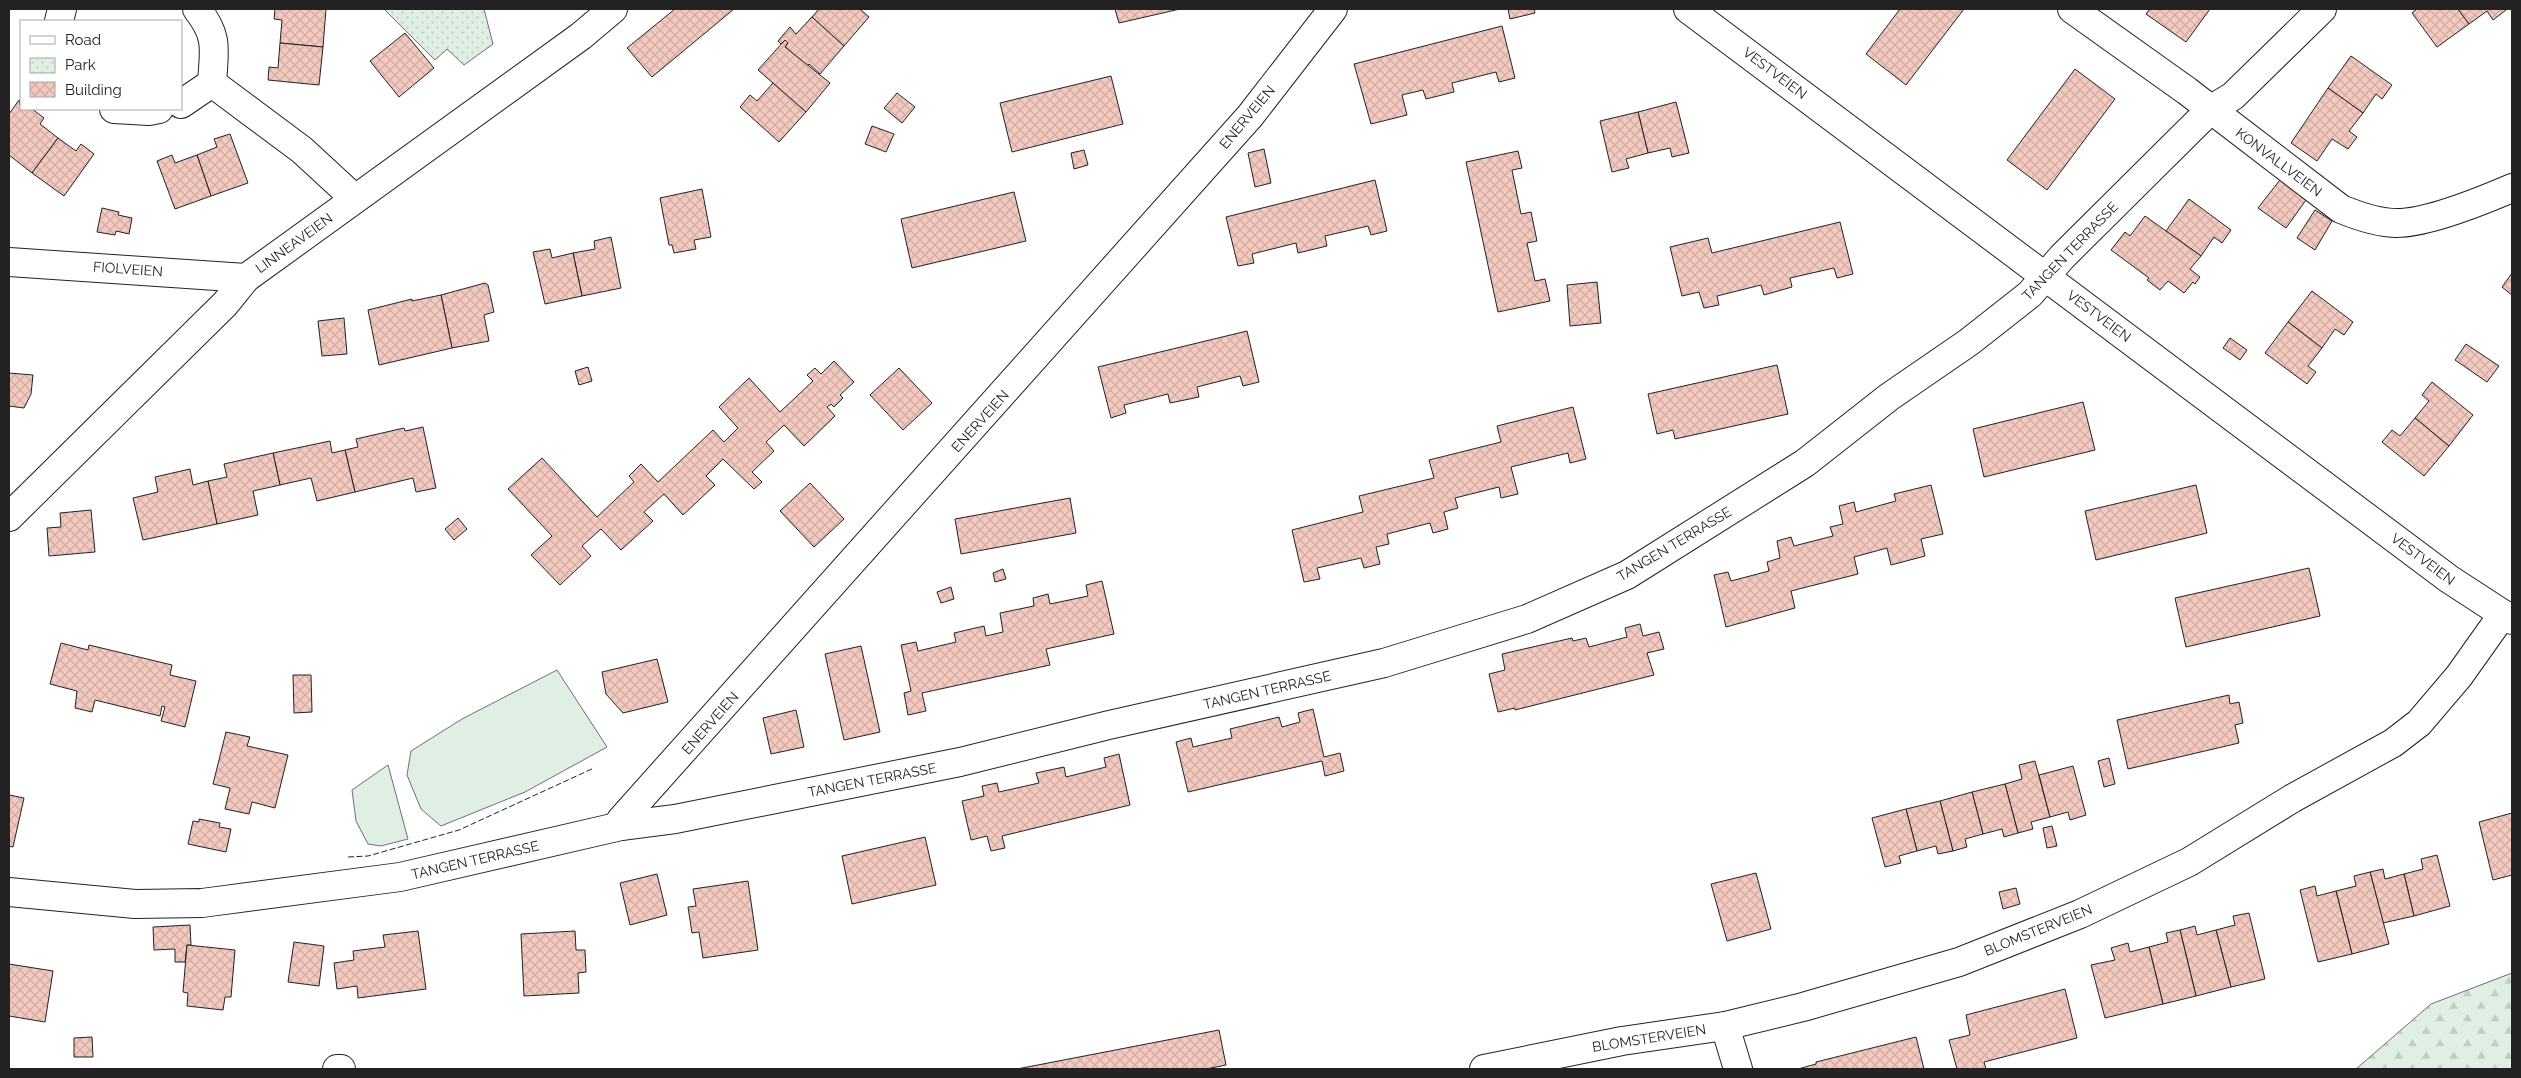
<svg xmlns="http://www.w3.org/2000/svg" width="2521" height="1078" font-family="Raleway,sans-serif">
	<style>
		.grass { fill: #e0efe3; stroke: #6f6f6f }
		.forest { fill: url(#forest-firs); stroke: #6f6f6f }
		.park { fill: url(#park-dots); stroke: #6f6f6f }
		.building { fill: url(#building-cross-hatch); stroke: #222 }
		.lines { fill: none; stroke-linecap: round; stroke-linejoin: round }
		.minor-casing { stroke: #222; stroke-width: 30 }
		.major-casing { stroke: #222; stroke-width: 30 }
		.minor { stroke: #fff; stroke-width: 28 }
		.major { stroke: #fff; stroke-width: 28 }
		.fence { stroke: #222; stroke-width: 1; stroke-dasharray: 6 2.5; stroke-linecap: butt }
		.labels { text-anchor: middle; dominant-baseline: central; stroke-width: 4; stroke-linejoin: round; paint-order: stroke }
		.street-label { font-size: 14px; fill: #222; stroke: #fff }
	</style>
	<defs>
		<pattern id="forest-firs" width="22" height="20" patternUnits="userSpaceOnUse" patternTransform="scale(1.25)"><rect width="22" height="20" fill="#e0efe3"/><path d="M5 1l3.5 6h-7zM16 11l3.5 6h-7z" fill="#c0cdc2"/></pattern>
		<pattern id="park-dots" width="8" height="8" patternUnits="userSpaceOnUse" patternTransform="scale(1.25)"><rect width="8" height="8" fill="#e0efe3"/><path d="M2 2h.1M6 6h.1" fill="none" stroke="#c0cdc2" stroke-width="1.8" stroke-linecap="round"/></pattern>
		<pattern id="building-cross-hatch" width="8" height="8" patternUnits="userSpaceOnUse" patternTransform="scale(1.25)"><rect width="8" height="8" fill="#f3c9c0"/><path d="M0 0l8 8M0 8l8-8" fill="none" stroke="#d0aca5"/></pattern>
	</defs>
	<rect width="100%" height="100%" fill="#fff"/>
	<g class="grass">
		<path d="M557 670 607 747 525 792 441 826 421 809 407 775 411 751 462 719Z"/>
		<path d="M388 765 408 839 381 846 368 844 356 821 352 790Z"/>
	</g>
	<path class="forest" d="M2512 973V1069H2356L2431 1004Z"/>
	<path class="park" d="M384 9H484L493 44 464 65 447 49 435 60Z"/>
	<g class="building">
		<path d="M275 9H326L323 47 280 43 282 20 274 19Z"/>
		<path d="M675 9H734L652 77 627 48Z"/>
		<path d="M819 9H860L869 17 844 46 812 17Z"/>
		<path d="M1115 9H1180L1119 23Z"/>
		<path d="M1508 9H1534L1535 13 1510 19Z"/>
		<path d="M1900 9H1964L1906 85 1866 54Z"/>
		<path d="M2150 9H2210L2186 42 2146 14Z"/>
		<path d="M2417 9H2458L2469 24 2437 47 2412 13Z"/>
		<path d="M2458 9H2505L2506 10 2493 20 2487 11 2469 24Z"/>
		<path d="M812 17 844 46 820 74 809 64 807 66 785 47 788 43 785 40 781 44 778 41 790 27 796 34Z"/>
		<path d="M1502 26 1515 78 1499 82 1496 72 1452 83 1454 92 1426 99 1423 90 1402 95 1407 115 1371 124 1354 64Z"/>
		<path d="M405 33 434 68 399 97 370 61Z"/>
		<path d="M785 40 788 43 785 47 830 83 806 112 758 70Z"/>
		<path d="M280 43 323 47 319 85 268 80 269 67 278 68Z"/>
		<path d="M2351 56 2392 85 2382 99 2376 94 2363 113 2328 88Z"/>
		<path d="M2075 69 2115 99 2047 190 2007 160Z"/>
		<path d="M1111 76 1123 124 1012 152 1000 103Z"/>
		<path d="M773 83 806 112 779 142 740 107 750 95 757 101Z"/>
		<path d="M2328 88 2363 113 2349 131 2357 137 2348 149 2332 139 2317 161 2291 143Z"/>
		<path d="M897 93 915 107 902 123 884 108Z"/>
		<path d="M19 100 21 109H32L44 118 40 124 58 138 32 173 9 155V114Z"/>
		<path d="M1676 102 1689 153 1672 157 1670 148 1648 153 1638 112Z"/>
		<path d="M1638 112 1648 153 1626 159 1629 168 1612 172 1600 121Z"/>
		<path d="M872 126 894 134 886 152 865 144Z"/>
		<path d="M230 134 248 183 211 196 197 155 217 147 214 139Z"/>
		<path d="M58 138 76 151 81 144 94 154 64 196 32 173Z"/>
		<path d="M1264 149 1271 183 1255 187 1248 153Z"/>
		<path d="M1084 150 1088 165 1074 169 1071 153Z"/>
		<path d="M1518 151 1522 168 1512 170 1521 214 1531 212 1537 241 1527 243 1535 281 1545 279 1550 301 1498 312 1466 162Z"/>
		<path d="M172 155 175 163 197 155 211 196 175 209 157 161Z"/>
		<path d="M1375 180 1387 231 1371 235 1368 226 1325 236 1327 246 1298 253 1296 243 1252 254 1254 263 1238 266 1226 217Z"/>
		<path d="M2280 180 2306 200 2286 228 2258 208Z"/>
		<path d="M702 189 711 237 694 240 696 249 674 253 672 245H669L660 198Z"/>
		<path d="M1014 192 1026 241 912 268 901 219Z"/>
		<path d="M2189 199 2231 230 2222 243 2214 237 2201 256 2166 231Z"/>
		<path d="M102 208 119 212 118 215 132 218 129 234 116 231 115 235 97 232Z"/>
		<path d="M2315 210 2332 221 2315 250 2297 238Z"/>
		<path d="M2145 216 2201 256 2190 269 2200 277 2195 284 2193 282 2184 293 2168 281 2160 290 2147 280 2149 278 2111 250 2125 232 2130 236Z"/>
		<path d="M1840 222 1853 274 1837 278 1834 268 1790 278 1792 287 1764 295 1761 285 1717 296 1719 305 1704 308 1699 292 1682 296 1670 247 1708 238 1712 253Z"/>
		<path d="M611 237 621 288 582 296 573 253 595 249 594 241Z"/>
		<path d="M550 249 552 258 573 253 582 296 545 304 533 252Z"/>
		<path d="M2512 273V295L2502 287Z"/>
		<path d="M1597 282 1601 323 1570 326 1567 285Z"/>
		<path d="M485 283 488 285 494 312 484 315 489 341 452 348 441 295Z"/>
		<path d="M2312 291 2353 322 2344 335 2335 329 2322 348 2288 322Z"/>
		<path d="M441 295 452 348 379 365 368 310 412 299V301Z"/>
		<path d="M344 318 347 354 322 356 318 321Z"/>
		<path d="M2288 322 2322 348 2308 366 2316 372 2307 384 2265 353Z"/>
		<path d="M1247 331 1259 382 1243 386 1240 376 1197 387 1199 397 1170 403 1168 394 1124 405 1126 413 1111 418 1098 367Z"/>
		<path d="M2230 338 2247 350 2240 360 2223 348Z"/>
		<path d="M2466 344 2499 366 2487 382 2455 360Z"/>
		<path d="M834 361 854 382 840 395 843 398 834 407 831 404 827 407 835 416 804 446 784 425 766 442 774 451 752 472 762 482 754 489 723 459 706 476 715 485 683 515 664 494 644 512 653 521 621 550 601 529 582 546 591 556 560 585 531 555 552 536 508 489 542 458 597 517 634 482 629 476 641 464 658 482 713 430 724 442 738 428 719 407 749 378 780 412 813 381 807 375 815 368 821 374Z"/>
		<path d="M1777 365 1788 414 1675 439 1673 430 1657 434 1648 394Z"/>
		<path d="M588 367 592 381 579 385 575 371Z"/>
		<path d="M899 368 932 403 903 430 870 395Z"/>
		<path d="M9 373 33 375 31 394 24 408 9 406Z"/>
		<path d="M2432 382 2473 415 2449 446 2415 418 2429 401 2422 395Z"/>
		<path d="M2083 402 2095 450 1984 477 1973 429Z"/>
		<path d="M1573 407 1586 459 1570 463 1568 453 1511 467 1518 494 1501 498 1499 487 1455 498 1458 508 1444 512 1448 529 1433 533 1430 523 1387 534 1389 544 1376 547 1380 564 1364 568 1361 558 1317 568 1320 579 1304 582 1292 530 1363 512 1359 496 1434 478 1429 460 1501 442 1497 426Z"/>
		<path d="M2415 418 2449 446 2424 476 2382 442 2392 430 2400 436Z"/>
		<path d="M423 427 436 488 416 492 413 478 355 492 345 450 358 447 356 439 404 428 405 431Z"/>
		<path d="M330 441 332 453 345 450 355 492 317 501 311 478 280 485 273 453Z"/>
		<path d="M273 453 280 485 253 491 258 515 217 524 208 481 227 477 224 464Z"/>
		<path d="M190 469 193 485 208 481 217 524 143 540 133 498 158 492 155 477Z"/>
		<path d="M810 483 844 519 814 547 780 511Z"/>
		<path d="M1931 485 1943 534 1921 539 1925 556 1891 565 1887 548 1854 557 1858 574 1791 591 1795 608 1726 627 1714 575 1728 572 1731 581 1769 571 1767 562 1780 558 1777 541 1791 537 1794 546 1833 536 1830 527 1843 524 1839 506 1854 502 1856 512 1896 501 1894 494Z"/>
		<path d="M2196 485 2207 533 2096 560 2085 511Z"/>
		<path d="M1070 498 1076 533 961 554 955 519Z"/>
		<path d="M91 510 95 552 49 556 47 528 61 527 60 513Z"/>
		<path d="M458 518 467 529 454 540 445 529Z"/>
		<path d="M2309 568 2320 616 2186 647 2175 598Z"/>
		<path d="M1003 569 1006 579 995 582 993 573Z"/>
		<path d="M1102 581 1114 634 1046 649 1050 665 922 693 926 711 908 715 904 693 911 691 901 645 916 642 918 651 956 642 954 633 984 626 986 636 1003 632 1000 613 1034 606 1033 598 1048 594 1050 604 1088 596 1086 585Z"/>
		<path d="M951 587 954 599 941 603 937 592Z"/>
		<path d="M1640 624 1643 636 1659 632 1664 649 1647 653 1654 675 1515 710V708L1498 712 1489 674 1505 670 1502 654 1572 638 1573 641 1586 638 1589 647 1627 637 1625 628Z"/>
		<path d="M61 643 88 650 89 645 172 665 170 675 196 681 185 727 161 721 165 707 162 706 160 716 95 700 92 712 75 708 77 691 50 684Z"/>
		<path d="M861 646 880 732 844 740 825 654Z"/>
		<path d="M657 659 668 702 623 713 606 694 602 672Z"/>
		<path d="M293 675H311L312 712 294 713Z"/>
		<path d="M2229 695 2230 704 2239 702 2243 723 2235 725 2239 743 2128 769 2117 720Z"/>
		<path d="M1313 709 1324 757 1340 753 1344 771 1325 776 1322 761 1188 792 1176 742 1191 738 1193 747 1232 738 1230 729 1279 717 1282 727 1300 722 1298 713Z"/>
		<path d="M796 710 804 747 771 754 763 718Z"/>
		<path d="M226 732 250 737 247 746 288 755 275 808 252 802 249 814 225 809 230 788 213 784Z"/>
		<path d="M1119 754 1130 805 1002 836 1005 848 991 851 987 836 971 840 962 801 984 796 982 786 997 783 999 792 1039 783 1036 773 1064 767 1066 777 1106 767 1104 758Z"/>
		<path d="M2109 758 2115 784 2104 787 2098 761Z"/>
		<path d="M2035 761 2050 817 2031 822 2033 829 2018 833 2005 784 2022 779 2019 765Z"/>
		<path d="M2073 766 2086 815 2070 820 2068 812 2050 817 2039 775Z"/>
		<path d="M2005 784 2018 833 2004 837 2002 829 1983 834 1972 792Z"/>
		<path d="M1972 792 1983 834 1965 839 1967 847 1953 851 1940 801Z"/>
		<path d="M9 795 24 798 13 847 9 846Z"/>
		<path d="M1940 801 1953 851 1938 854 1936 846 1917 851 1906 809Z"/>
		<path d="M1906 809 1917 851 1899 856 1901 863 1885 867 1872 818Z"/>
		<path d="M2512 813V875L2493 880 2479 822Z"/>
		<path d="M199 819 220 823 219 827 231 829 226 852 188 844 193 821 199 822Z"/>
		<path d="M2052 826 2057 846 2047 848 2043 828Z"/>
		<path d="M925 837 936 885 852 904 842 856Z"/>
		<path d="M2437 855 2450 906 2414 916 2404 874 2423 869 2421 859Z"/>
		<path d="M2383 869 2385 879 2404 874 2414 916 2383 923 2370 872Z"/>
		<path d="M2370 872 2389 944 2352 954 2336 891 2356 886 2354 876Z"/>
		<path d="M1756 873 1771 929 1727 941 1711 884Z"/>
		<path d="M657 874 667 915 630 925 620 883Z"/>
		<path d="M748 881 758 950 703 958 699 932 692 933 688 907 696 906 693 889Z"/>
		<path d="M2315 886 2317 896 2336 891 2352 954 2318 962 2300 890Z"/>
		<path d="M2016 888 2020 904 2003 909 1999 892Z"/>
		<path d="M2249 913 2265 979 2231 987 2216 930 2235 925 2233 916Z"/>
		<path d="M190 925 191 945H187L185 962H175V949L154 950 153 927Z"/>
		<path d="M2195 926 2197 935 2216 930 2231 987 2196 996 2180 930Z"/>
		<path d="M2180 930 2196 996 2163 1004 2149 947 2168 942 2166 933Z"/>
		<path d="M418 931 426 989 358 998 357 986 337 989 334 963 354 960 353 951 385 947 383 935Z"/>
		<path d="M575 931 576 950H585L586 972 578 973 579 993 524 996 521 934Z"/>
		<path d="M294 942 324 946 319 986 288 982Z"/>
		<path d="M2128 943 2130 952 2149 947 2163 1004 2105 1018 2091 965 2115 960 2111 948Z"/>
		<path d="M187 945 235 950 231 997H225L223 1010 187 1006 188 993 183 992Z"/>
		<path d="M9 964 53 971 45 1022 9 1016Z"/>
		<path d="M2065 989 2077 1038 1984 1062 1986 1069H1957L1949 1040 1970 1035 1966 1015Z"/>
		<path d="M1219 1030 1226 1065 1206 1069H1017Z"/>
		<path d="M92 1037 93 1057H74V1038Z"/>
		<path d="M1916 1037 1924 1069H1798L1816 1064V1062Z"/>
	</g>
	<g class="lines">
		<defs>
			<g id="minor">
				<path d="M197 9C219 37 214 50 212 83"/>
				<path d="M2072 9 2187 91 2341 209C2358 216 2378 223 2397 223 2427 223 2484 200 2512 188"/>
				<path d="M59 21 62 9"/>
				<path d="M212 83 302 150 354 198"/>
				<path d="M181 104 212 83"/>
				<path d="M114 109 149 111 159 109"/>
				<path d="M9 262 246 278"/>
				<path d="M9 517 225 304 246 278 581 36 613 9"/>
				<path d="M621 826V820L1250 116 1333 9"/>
				<path d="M9 892 135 904 202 903 400 877 621 826 675 819 960 762 1109 725 1384 663 1527 619 1627 575 1805 463 1889 397 1969 342 2030 294 2062 257 2210 110 2233 96 2322 9"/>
				<path d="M1725 1026 1738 1069"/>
				<path d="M337 1069H341"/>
				<path d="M1484 1069 1622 1041 1725 1026 1803 1007 1959 962 2080 914 2189 862 2293 798 2393 743 2419 723 2459 676 2503 614"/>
			</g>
			<path id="major" d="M1688 9 2449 579 2512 620"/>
		</defs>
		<use href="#minor" class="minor-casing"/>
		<use href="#major" class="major-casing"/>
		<use href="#minor" class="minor"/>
		<use href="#major" class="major"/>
		<path class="fence" d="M348 857 368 856 459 830 594 768"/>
	</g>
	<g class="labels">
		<g class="street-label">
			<text transform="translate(1775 73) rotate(37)">VESTVEIEN</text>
			<text transform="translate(1247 117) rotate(-50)">ENERVEIEN</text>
			<text transform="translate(2279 162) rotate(37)">KONVALLVEIEN</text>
			<text transform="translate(294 243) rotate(-36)">LINNEAVEIEN</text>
			<text transform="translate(2070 251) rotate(-46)">TANGEN TERRASSE</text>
			<text transform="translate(128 269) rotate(4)">FIOLVEIEN</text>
			<text transform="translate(2099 316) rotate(37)">VESTVEIEN</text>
			<text transform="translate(980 421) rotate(-48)">ENERVEIEN</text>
			<text transform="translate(1674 544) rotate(-31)">TANGEN TERRASSE</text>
			<text transform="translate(2423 559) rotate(37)">VESTVEIEN</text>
			<text transform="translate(1267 690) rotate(-13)">TANGEN TERRASSE</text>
			<text transform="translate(710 723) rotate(-49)">ENERVEIEN</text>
			<text transform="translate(872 780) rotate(-11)">TANGEN TERRASSE</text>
			<text transform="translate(475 860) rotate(-13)">TANGEN TERRASSE</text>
			<text transform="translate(2038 930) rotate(-22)">BLOMSTERVEIEN</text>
			<text transform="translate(1649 1038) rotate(-9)">BLOMSTERVEIEN</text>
		</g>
	</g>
	<rect width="2521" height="1078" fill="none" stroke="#222222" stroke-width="20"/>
	<rect x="20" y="20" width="162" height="90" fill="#ffffff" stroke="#a7a7a7"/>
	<rect x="30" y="36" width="25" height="8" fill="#ffffff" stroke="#a7a7a7"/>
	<text x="65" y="45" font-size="15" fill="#222222">Road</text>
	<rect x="30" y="58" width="25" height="15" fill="url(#park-dots)" stroke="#a7a7a7"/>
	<text x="65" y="70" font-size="15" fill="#222222">Park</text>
	<rect x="30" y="82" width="25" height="15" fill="url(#building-cross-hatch)" stroke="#a7a7a7"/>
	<text x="65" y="95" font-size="15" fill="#222222">Building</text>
</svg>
